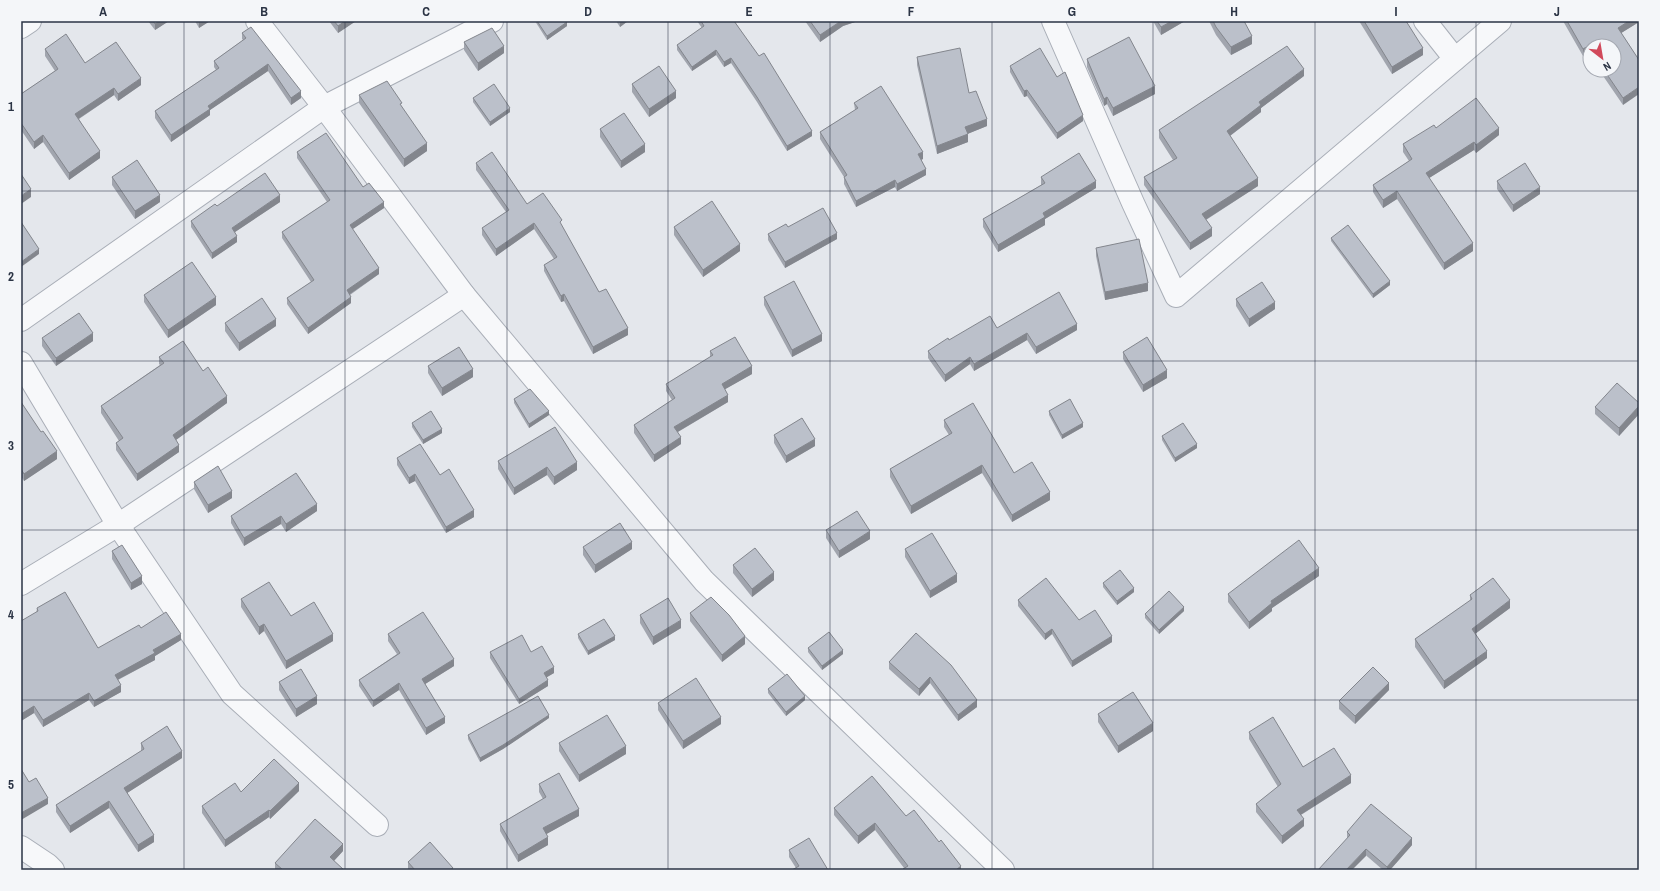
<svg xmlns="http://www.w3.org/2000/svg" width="1660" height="891" font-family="'Archivo Narrow',sans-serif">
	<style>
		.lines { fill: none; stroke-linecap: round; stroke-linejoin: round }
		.minor-casing { stroke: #a9aeb7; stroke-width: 24 }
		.minor { stroke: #f7f8fa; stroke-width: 22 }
		.wall { fill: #a1a5ae }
		.shaded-wall { fill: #83868d }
		.building { fill: #bbc0ca; stroke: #83868d }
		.grid { fill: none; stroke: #2b3445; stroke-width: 1; stroke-opacity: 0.55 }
		.neatline { fill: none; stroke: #2b3445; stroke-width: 1.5 }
		.grid-label { font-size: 13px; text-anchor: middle; font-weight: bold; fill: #2b3445 }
	</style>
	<rect width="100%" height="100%" fill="#e4e7ec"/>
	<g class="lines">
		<defs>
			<g id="minor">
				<path d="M257 21 324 107 464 295 704 581 1003 870"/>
				<path d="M1053 21 1133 203 1176 296 1500 21"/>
				<path d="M1425 21 1455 59"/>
				<path d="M21 27 30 21"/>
				<path d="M21 320 324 107 492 21"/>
				<path d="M21 363 118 525 232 694 377 825"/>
				<path d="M21 584 118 525 464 295"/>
				<path d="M21 847 48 865 53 870"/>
			</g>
		</defs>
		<use href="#minor" class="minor-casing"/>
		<use href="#minor" class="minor"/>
	</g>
	<g class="wall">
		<path d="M148 21H169L155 30Z"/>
		<path d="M195 21H210L199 28Z"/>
		<path d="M329 21H356L338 33Z"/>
		<path d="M535 21H566L567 26 547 40Z"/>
		<path d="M616 21H628L620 27Z"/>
		<path d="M697 21H737L735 22 812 136 787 151 757 102 731 63 724 67 716 55 692 71 677 50V45L702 28Z"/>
		<path d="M805 21H858L843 26 820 42Z"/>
		<path d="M1153 21H1185L1161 35Z"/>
		<path d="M1209 21H1244L1252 44 1231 55 1216 35Z"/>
		<path d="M1359 21H1406L1423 55 1392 74Z"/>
		<path d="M1563 21H1639V22L1621 33 1639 60 1623 105 1599 70H1614L1590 46V56L1588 53 1583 56Z"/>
		<path d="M242 33 301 98 291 105 268 71 210 110V115L171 142 155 118V111L216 70 214 67V61L243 40 242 39Z"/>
		<path d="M464 42 504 53 478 71 464 50Z"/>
		<path d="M45 49 85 63 141 85 118 101 114 95 79 119 100 158 69 180 43 142 34 149 21 130V94L55 71 45 56Z"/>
		<path d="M917 57 969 93 987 126 967 134 968 142 937 154 917 65Z"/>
		<path d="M1087 59 1155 94 1113 116 1107 104 1104 106 1087 67Z"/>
		<path d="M1010 66 1083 121 1057 139 1027 96 1024 97 1010 72Z"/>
		<path d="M1304 76 1261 108V112L1230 136 1258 186 1206 220 1212 236 1190 250 1144 185V177L1173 160 1159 138V130Z"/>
		<path d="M632 84 676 98 649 117 632 92Z"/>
		<path d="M359 95 402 107 427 151 404 167 359 103Z"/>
		<path d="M473 98 510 112 490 126 473 102Z"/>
		<path d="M854 103 923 159 921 160 926 175 897 191 895 187 856 207 844 184V177L820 139V132L855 110Z"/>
		<path d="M1436 128 1499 135 1476 153 1474 150 1429 178 1473 251 1444 270 1397 199 1383 208 1373 192V185L1409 161 1403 152V144Z"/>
		<path d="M600 129 645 152 621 168 600 137Z"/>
		<path d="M297 152 363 187 384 208 352 229 379 274 350 295 351 303 308 334 287 304V298L311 282 282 238V232L327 202 297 158Z"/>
		<path d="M476 163 527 204 562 226 599 292 628 335 593 354 564 301 561 302 544 271V265L554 259 534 229 496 256 482 235V228L506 212 476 170Z"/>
		<path d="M112 177 160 202 135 219 112 185Z"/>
		<path d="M1041 177 1096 188 1045 219V225L998 252 983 227V219L1041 185Z"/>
		<path d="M1497 181 1540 194 1513 212 1497 189Z"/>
		<path d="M280 202 235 232 237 242 212 259 191 227V221L217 206Z"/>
		<path d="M674 227 740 251 703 277 674 235Z"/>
		<path d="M788 227 837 239 785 268 768 240V234Z"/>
		<path d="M1331 238 1390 285 1373 298 1331 241Z"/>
		<path d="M1096 248 1148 291 1105 300 1096 256Z"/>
		<path d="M144 295 216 305 168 338 144 302Z"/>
		<path d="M764 297 822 341 792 357 764 305Z"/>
		<path d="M1236 299 1275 309 1249 327 1236 306Z"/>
		<path d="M225 323 276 326 239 351 225 331Z"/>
		<path d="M997 328 1077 330 1036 354 1027 340 974 371 970 364 945 382 928 358V351L949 340Z"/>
		<path d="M42 338 93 341 56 366 42 346Z"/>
		<path d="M710 351 752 374 725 389 728 402 678 432 681 444 654 462 634 433V425L672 400 666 391V384L710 357Z"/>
		<path d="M1123 352 1167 378 1143 392 1123 359Z"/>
		<path d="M159 357 203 371 227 403 176 440 179 452 137 481 116 450V443L119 441 101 413V406L160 365 159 364Z"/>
		<path d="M428 366 473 377 442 396 428 373Z"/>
		<path d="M514 399 549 415 529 428 514 403Z"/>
		<path d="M21 402 57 459 24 481 21 476Z"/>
		<path d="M1639 403V414L1619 436 1595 414V407Z"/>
		<path d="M1049 411 1083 427 1062 439 1049 415Z"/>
		<path d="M944 420 1014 473 1050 500 1012 522 982 473 911 514 890 477V469L949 435 944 427Z"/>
		<path d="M412 423 442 433 423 444 412 427Z"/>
		<path d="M774 435 815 446 786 463 774 443Z"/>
		<path d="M1162 436 1197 448 1175 462 1162 440Z"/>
		<path d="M397 458 474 517 446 533 415 481 409 484 397 465Z"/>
		<path d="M498 461 577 470 554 485 547 475 514 495 498 469Z"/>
		<path d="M194 482 232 498 208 513 194 489Z"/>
		<path d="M317 511 286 532 281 524 244 546 231 523V516Z"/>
		<path d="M826 530 870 539 839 558 826 538Z"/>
		<path d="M583 547 632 549 595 573 583 555Z"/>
		<path d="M905 549 957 582 930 598 905 557Z"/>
		<path d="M112 551 142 584 131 590 112 559Z"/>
		<path d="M733 565 774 580 752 597 733 573Z"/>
		<path d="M1319 576 1272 608V611L1249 629 1228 602V594Z"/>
		<path d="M1103 583 1134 592 1117 605 1103 587Z"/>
		<path d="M1470 595 1510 608 1475 634 1487 658 1444 689 1415 647V639L1470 601Z"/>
		<path d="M241 599 291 616 333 641 286 669 264 631 259 635 241 607Z"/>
		<path d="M1018 600 1079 620 1112 642 1072 667 1052 634 1045 640 1018 606Z"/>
		<path d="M37 608 98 648 141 628 181 640 155 656V660L118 680 121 692 94 707 89 700 43 727 34 713 21 721Z"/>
		<path d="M1184 611 1159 634 1145 618V614Z"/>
		<path d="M690 613 745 644 722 662 690 621Z"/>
		<path d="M640 615 681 628 653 645 640 623Z"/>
		<path d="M916 633 977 707 958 721 930 683 919 696 889 669V662Z"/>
		<path d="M388 634 454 666 425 684 445 723 426 735 399 690 373 707 359 686V680L397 654 388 641Z"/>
		<path d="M578 634 615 640 588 655 578 638Z"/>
		<path d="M808 648 843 654 822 670 808 652Z"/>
		<path d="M490 652 554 673 546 677 548 686 519 704 490 658Z"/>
		<path d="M279 682 317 704 296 717 279 690Z"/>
		<path d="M768 689 805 700 786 716 768 693Z"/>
		<path d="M1389 690 1355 724 1339 709V701Z"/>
		<path d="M658 703 721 724 683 749 658 710Z"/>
		<path d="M1098 714 1153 731 1118 753 1098 722Z"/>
		<path d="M549 718 503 749 480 762 468 739V735Z"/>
		<path d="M1249 732 1303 767 1351 783 1301 815 1304 826 1282 844 1256 812V804L1278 787 1249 739Z"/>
		<path d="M141 743 182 758 127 793 154 842 138 852 109 808 70 833 56 812V805L141 751Z"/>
		<path d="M559 743 626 754 579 782 559 751Z"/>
		<path d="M539 784 579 816 546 834 548 845 518 862 500 831V824L543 799 539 792Z"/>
		<path d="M299 791 270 819 269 817 225 847 202 813V806Z"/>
		<path d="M834 808 906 816 961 870H903L904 868 875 830 858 844 834 815Z"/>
		<path d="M1347 832 1412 845 1390 870H1383L1347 839Z"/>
		<path d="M789 850 828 870 796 868 789 857Z"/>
		<path d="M343 851 334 861 344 870H275V863Z"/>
		<path d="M408 862 453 870H408Z"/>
	</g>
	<g class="shaded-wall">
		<path d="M159 21H169L155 30V24Z"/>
		<path d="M199 21H210L199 28Z"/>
		<path d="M345 21H356L338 33V26Z"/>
		<path d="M620 21H628L620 27Z"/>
		<path d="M841 21H858L843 26 820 42V35Z"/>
		<path d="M1172 21H1185L1161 35V27Z"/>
		<path d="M1629 21H1639V22L1618 35V28Z"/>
		<path d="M567 22V26L547 40V36Z"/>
		<path d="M1252 36V44L1231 55V47Z"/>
		<path d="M504 46V53L478 71V63Z"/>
		<path d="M1588 46V53L1583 56V49Z"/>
		<path d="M1423 48V55L1392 74V67Z"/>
		<path d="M716 50V55L692 71V67Z"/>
		<path d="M731 58V63L724 67V62Z"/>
		<path d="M268 64V71L210 110V115L171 142V135L208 106Z"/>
		<path d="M1304 69V76L1261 108V112L1227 138V131L1259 102Z"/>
		<path d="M141 78V85L118 101V94Z"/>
		<path d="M1155 86V94L1113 116V108Z"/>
		<path d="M1639 87V94L1623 105V98Z"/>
		<path d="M114 88V95L75 121V114Z"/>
		<path d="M1027 90V96L1024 97V91Z"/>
		<path d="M301 91V98L291 105V98Z"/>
		<path d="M676 91V98L649 117V109Z"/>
		<path d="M1107 97V104L1104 106V99Z"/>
		<path d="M510 108V112L490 126V122Z"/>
		<path d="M1083 115V121L1057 139V133Z"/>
		<path d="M987 119V126L965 135V127Z"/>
		<path d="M1499 128V135L1476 153V145Z"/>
		<path d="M812 131V136L787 151V146Z"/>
		<path d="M968 134V142L937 154V146Z"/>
		<path d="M43 135V142L34 149V142Z"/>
		<path d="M1474 142V150L1426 180V173Z"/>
		<path d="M427 143V151L404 167V159Z"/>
		<path d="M645 144V152L621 168V161Z"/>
		<path d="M100 151V158L69 180V173Z"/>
		<path d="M923 152V159L918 161V154Z"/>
		<path d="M926 169V175L897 191V184Z"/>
		<path d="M1258 178V186L1202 222V214Z"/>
		<path d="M895 180V187L856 207V201Z"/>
		<path d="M1096 181V188L1045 219V225L998 252V245L1043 213Z"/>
		<path d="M1540 187V194L1513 212V205Z"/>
		<path d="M31 189V197L21 204V196Z"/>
		<path d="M1397 191V199L1383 208V200Z"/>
		<path d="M160 195V202L135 219V211Z"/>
		<path d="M280 195V202L232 234V228Z"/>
		<path d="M384 202V208L350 231V225Z"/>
		<path d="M534 223V229L496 256V249Z"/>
		<path d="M1212 228V236L1190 250V243Z"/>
		<path d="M837 233V239L785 268V262Z"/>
		<path d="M237 236V242L212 259V253Z"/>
		<path d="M1473 243V251L1444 270V263Z"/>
		<path d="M740 244V251L703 277V270Z"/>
		<path d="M39 249V254L21 267V262Z"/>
		<path d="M379 268V274L347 296V290Z"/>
		<path d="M1390 281V285L1373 298V294Z"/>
		<path d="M1148 283V291L1105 300V292Z"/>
		<path d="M564 294V301L561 302V296Z"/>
		<path d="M216 297V305L168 338V330Z"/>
		<path d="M351 297V303L308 334V328Z"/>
		<path d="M1275 302V309L1249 327V319Z"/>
		<path d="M276 319V326L239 351V343Z"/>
		<path d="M1077 324V330L1036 354V347Z"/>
		<path d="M628 328V335L593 354V347Z"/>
		<path d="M93 333V341L56 366V358Z"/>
		<path d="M1027 333V340L974 371V364Z"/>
		<path d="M822 334V341L792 357V350Z"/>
		<path d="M970 357V364L945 382V375Z"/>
		<path d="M752 366V374L722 391V384Z"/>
		<path d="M473 369V377L442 396V388Z"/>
		<path d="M1167 370V378L1143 392V385Z"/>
		<path d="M728 395V402L674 434V427Z"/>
		<path d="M227 396V403L173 442V435Z"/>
		<path d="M1639 406V414L1619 436V428Z"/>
		<path d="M549 411V415L529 428V424Z"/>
		<path d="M1083 423V427L1062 439V435Z"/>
		<path d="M442 429V433L423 444V440Z"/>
		<path d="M681 437V444L654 462V455Z"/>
		<path d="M815 439V446L786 463V456Z"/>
		<path d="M1197 444V448L1175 462V458Z"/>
		<path d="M179 445V452L137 481V474Z"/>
		<path d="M57 451V459L24 481V474Z"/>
		<path d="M577 462V470L554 485V477Z"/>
		<path d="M982 465V473L911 514V506Z"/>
		<path d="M547 467V475L514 495V488Z"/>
		<path d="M415 474V481L409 484V478Z"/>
		<path d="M232 491V498L208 513V505Z"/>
		<path d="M1050 492V500L1012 522V515Z"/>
		<path d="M317 504V511L286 532V524Z"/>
		<path d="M474 510V517L446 533V527Z"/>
		<path d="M281 516V524L244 546V538Z"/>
		<path d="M870 531V539L839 558V551Z"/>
		<path d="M632 542V549L595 573V565Z"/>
		<path d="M1319 568V576L1272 608V611L1249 629V622L1271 601Z"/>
		<path d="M774 572V580L752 597V589Z"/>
		<path d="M957 574V582L930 598V591Z"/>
		<path d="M142 576V584L131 590V583Z"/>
		<path d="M1134 588V592L1117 605V601Z"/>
		<path d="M1510 600V608L1472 636V629Z"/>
		<path d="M1184 607V611L1159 634V630Z"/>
		<path d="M681 620V628L653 645V637Z"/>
		<path d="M264 624V631L259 635V627Z"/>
		<path d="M1052 629V634L1045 640V634Z"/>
		<path d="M181 634V640L155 656V660L115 681V675L153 650Z"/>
		<path d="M333 634V641L286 669V661Z"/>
		<path d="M615 636V640L588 655V651Z"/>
		<path d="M745 636V644L722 662V655Z"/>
		<path d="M1112 636V642L1072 667V661Z"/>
		<path d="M843 650V654L822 670V666Z"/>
		<path d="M1487 651V658L1444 689V681Z"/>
		<path d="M454 659V666L422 686V679Z"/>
		<path d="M554 667V673L544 679V673Z"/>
		<path d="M930 677V683L919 696V689Z"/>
		<path d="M548 680V686L519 704V699Z"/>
		<path d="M399 683V690L373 707V701Z"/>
		<path d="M1389 683V690L1355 724V716Z"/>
		<path d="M121 685V692L94 707V701Z"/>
		<path d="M89 693V700L43 727V720Z"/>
		<path d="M317 696V704L296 717V709Z"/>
		<path d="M805 696V700L786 716V712Z"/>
		<path d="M977 700V707L958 721V715Z"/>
		<path d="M34 706V713L21 721V714Z"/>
		<path d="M549 715V718L503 749 480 762V758Z"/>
		<path d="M445 717V723L426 735V728Z"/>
		<path d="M721 717V724L683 749V741Z"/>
		<path d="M1153 723V731L1118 753V746Z"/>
		<path d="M626 746V754L579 782V775Z"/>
		<path d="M182 751V758L124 795V788Z"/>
		<path d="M1351 775V783L1297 817V810Z"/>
		<path d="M299 783V791L270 819V811Z"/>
		<path d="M48 798V804L21 820V813Z"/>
		<path d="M109 801V808L70 833V826Z"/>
		<path d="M579 809V816L543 836V828Z"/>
		<path d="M269 810V817L225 847V840Z"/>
		<path d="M1304 819V826L1282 844V836Z"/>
		<path d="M875 823V830L858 844V836Z"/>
		<path d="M154 835V842L138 852V845Z"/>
		<path d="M548 837V845L518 862V855Z"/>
		<path d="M1412 838V845L1390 870H1387V867Z"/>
		<path d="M343 844V851L330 865V857Z"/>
		<path d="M1366 849V856L1352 870H1346Z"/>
		<path d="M961 866V870H956Z"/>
	</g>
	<g class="building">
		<path d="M153 21H159L155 24Z"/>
		<path d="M334 21H345L338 26Z"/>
		<path d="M537 21H566L567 22 547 36Z"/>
		<path d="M701 21H734L759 56 764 53 812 131 787 146 757 97 731 58 724 62 716 50 692 67 677 45 704 26Z"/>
		<path d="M810 21H841L820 35Z"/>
		<path d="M1157 21H1172L1161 27Z"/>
		<path d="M1213 21H1244L1252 36 1231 47 1216 27Z"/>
		<path d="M1364 21H1406L1423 48 1392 67Z"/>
		<path d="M1567 21H1629L1618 28 1639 60V87L1623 98 1604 70H1614V46H1590V49L1588 46 1583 49Z"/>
		<path d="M251 27 301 91 291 98 268 64 208 106 210 109 171 135 155 111 219 68 214 61 246 38 242 33Z"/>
		<path d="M492 28 504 46 478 63 464 42Z"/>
		<path d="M66 34 85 63 116 42 141 78 118 94 114 88 75 114 100 151 69 173 43 135 34 142 21 123V94L58 69 45 49Z"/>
		<path d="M1129 37 1155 86 1113 108 1107 97 1104 99 1087 59Z"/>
		<path d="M1287 46 1304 69 1259 102 1261 105 1227 131 1258 178 1202 214 1212 228 1190 243 1144 177 1177 158 1159 130Z"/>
		<path d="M960 48 969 93 976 91 987 119 965 127 968 134 937 146 917 57Z"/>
		<path d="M1040 48 1057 77 1065 72 1083 115 1057 133 1027 90 1024 91 1010 66Z"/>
		<path d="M659 66 676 91 649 109 632 84Z"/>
		<path d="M387 81 402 103 400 104 427 143 404 159 359 95Z"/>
		<path d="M494 84 510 108 490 122 473 98Z"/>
		<path d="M881 86 923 152 918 154 926 169 897 184 895 180 856 201 844 177 847 175 820 132 858 108 854 103Z"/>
		<path d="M1476 98 1499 128 1476 145 1474 142 1426 173 1473 243 1444 263 1397 191 1383 200 1373 185 1412 159 1403 144 1434 125 1436 128Z"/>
		<path d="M624 113 645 144 621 161 600 129Z"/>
		<path d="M326 133 363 187 369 183 384 202 350 225 379 268 347 290 351 297 308 328 287 298 314 280 282 232 330 200 297 152Z"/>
		<path d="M492 152 527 204 543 193 562 220 560 222 599 292 606 289 628 328 593 347 564 294 561 296 544 265 557 257 534 223 496 249 482 228 509 210 476 163Z"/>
		<path d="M1079 153 1096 181 1043 213 1045 217 998 245 983 219 1045 183 1041 177Z"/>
		<path d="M137 160 160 195 135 211 112 177Z"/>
		<path d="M1525 163 1540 187 1513 205 1497 181Z"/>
		<path d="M265 173 280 195 232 228 237 236 212 253 191 221 215 204 217 206Z"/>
		<path d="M21 174 31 189 21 196Z"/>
		<path d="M712 201 740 244 703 270 674 227Z"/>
		<path d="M823 208 837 233 785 262 768 234 786 224 788 227Z"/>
		<path d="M21 222 39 249 21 262Z"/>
		<path d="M1348 225 1390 281 1373 294 1331 238Z"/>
		<path d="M1139 239 1148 283 1105 292 1096 248Z"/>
		<path d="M192 262 216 297 168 330 144 295Z"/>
		<path d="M794 281 822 334 792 350 764 297Z"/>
		<path d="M1262 282 1275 302 1249 319 1236 299Z"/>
		<path d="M1059 292 1077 324 1036 347 1027 333 974 364 970 357 945 375 928 351 948 338 949 340 990 316 997 328Z"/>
		<path d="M262 298 276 319 239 343 225 323Z"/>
		<path d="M79 313 93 333 56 358 42 338Z"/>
		<path d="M735 337 752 366 722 384 728 395 674 427 681 437 654 455 634 425 675 398 666 384 713 355 710 351Z"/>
		<path d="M1147 337 1167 370 1143 385 1123 352Z"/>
		<path d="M183 341 203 371 208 367 227 396 173 435 179 445 137 474 116 443 123 438 101 406 164 363 159 357Z"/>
		<path d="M459 347 473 369 442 388 428 366Z"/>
		<path d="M1617 383 1639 403V406L1619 428 1595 407Z"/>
		<path d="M530 389 549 411 529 424 514 399Z"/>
		<path d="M1070 399 1083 423 1062 435 1049 411Z"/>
		<path d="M21 402 41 432 43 431 57 451 24 474 21 469Z"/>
		<path d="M973 403 1014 473 1032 462 1050 492 1012 515 982 465 911 506 890 469 952 433 944 420Z"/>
		<path d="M431 411 442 429 423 440 412 423Z"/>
		<path d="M802 418 815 439 786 456 774 435Z"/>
		<path d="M1183 423 1197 444 1175 458 1162 436Z"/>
		<path d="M555 427 577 462 554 477 547 467 514 488 498 461Z"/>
		<path d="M420 444 440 475 449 469 474 510 446 527 415 474 409 478 397 458Z"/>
		<path d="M218 466 232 491 208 505 194 482Z"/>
		<path d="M296 473 317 504 286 524 281 516 244 538 231 516Z"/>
		<path d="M857 511 870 531 839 551 826 530Z"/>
		<path d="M620 523 632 542 595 565 583 547Z"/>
		<path d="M932 533 957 574 930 591 905 549Z"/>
		<path d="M1299 540 1319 568 1271 601 1272 603 1249 622 1228 594Z"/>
		<path d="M122 545 142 576 131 583 112 551Z"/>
		<path d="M755 548 774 572 752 589 733 565Z"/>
		<path d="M1120 570 1134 588 1117 601 1103 583Z"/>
		<path d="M1046 578 1079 620 1095 610 1112 636 1072 661 1052 629 1045 634 1018 600Z"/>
		<path d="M1493 578 1510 600 1472 629 1487 651 1444 681 1415 639 1472 599 1470 595Z"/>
		<path d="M269 582 291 616 314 602 333 634 286 661 264 624 259 627 241 599Z"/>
		<path d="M1169 591 1184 607 1159 630 1145 614Z"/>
		<path d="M65 592 98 648 139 625 141 628 166 612 181 634 153 650 155 653 115 675 121 685 94 701 89 693 43 720 34 706 21 714V621L38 611 37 608Z"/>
		<path d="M711 597 729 615 745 636 722 655 690 613Z"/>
		<path d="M668 598 681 620 653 637 640 615Z"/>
		<path d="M423 612 454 659 422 679 445 717 426 728 399 683 373 701 359 680 400 653 388 634Z"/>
		<path d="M604 619 615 636 588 651 578 634Z"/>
		<path d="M829 632 843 650 822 666 808 648Z"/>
		<path d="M916 633 951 665 977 700 958 715 930 677 919 689 889 662Z"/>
		<path d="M522 635 531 652 542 646 554 667 544 673 548 680 519 699 490 652Z"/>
		<path d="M1373 667 1389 683 1355 716 1339 701Z"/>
		<path d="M301 669 317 696 296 709 279 682Z"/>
		<path d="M787 674 805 696 786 712 768 689Z"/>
		<path d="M696 678 721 717 683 741 658 703Z"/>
		<path d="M1133 692 1153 723 1118 746 1098 714Z"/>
		<path d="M538 696 549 715 503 745 480 758 468 735Z"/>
		<path d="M607 715 626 746 579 775 559 743Z"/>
		<path d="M1273 717 1303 767 1334 748 1351 775 1297 810 1304 819 1282 836 1256 804 1281 784 1249 732Z"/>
		<path d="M167 726 182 751 124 788 154 835 138 845 109 801 70 826 56 805 144 749 141 743Z"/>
		<path d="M274 759 299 783 270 811 269 810 225 840 202 806 235 783 241 792Z"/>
		<path d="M21 769 29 782 36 778 48 798 21 813Z"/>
		<path d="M559 773 579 809 543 828 548 837 518 855 500 824 546 797 539 784Z"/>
		<path d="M872 776 906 816 914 810 939 842 941 840 961 866 956 870H904L903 869 908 866 875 823 858 836 834 808Z"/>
		<path d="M1371 804 1412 838 1387 867 1366 849 1346 870H1318L1350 835 1347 832Z"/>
		<path d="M315 819 343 844 330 857 344 870H283L275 863Z"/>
		<path d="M809 838 828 870H792L799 866 789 850Z"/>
		<path d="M430 842 453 868 450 870H415L408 862Z"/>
	</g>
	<path class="grid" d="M184 21V870M345 21V870M507 21V870M668 21V870M830 21V870M992 21V870M1153 21V870M1315 21V870M1476 21V870M21 191H1639M21 361H1639M21 530H1639M21 700H1639"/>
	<rect width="1660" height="891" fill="none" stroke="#f4f6f9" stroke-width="44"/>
	<g transform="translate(1602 58) rotate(149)"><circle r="19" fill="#f4f6f9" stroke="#a4a8b1"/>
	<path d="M0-3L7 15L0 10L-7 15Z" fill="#d1495b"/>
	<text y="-6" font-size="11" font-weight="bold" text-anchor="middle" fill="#2b3445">N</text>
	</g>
	<rect x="22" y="22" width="1616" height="847" class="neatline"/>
	<g class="grid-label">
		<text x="103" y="16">A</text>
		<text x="264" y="16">B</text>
		<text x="426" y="16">C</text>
		<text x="588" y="16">D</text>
		<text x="749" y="16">E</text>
		<text x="911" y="16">F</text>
		<text x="1072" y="16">G</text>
		<text x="1234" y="16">H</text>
		<text x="1396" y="16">I</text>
		<text x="1557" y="16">J</text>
		<text x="11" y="111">1</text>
		<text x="11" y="281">2</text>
		<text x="11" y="450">3</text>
		<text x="11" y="619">4</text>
		<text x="11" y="789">5</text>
	</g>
</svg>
